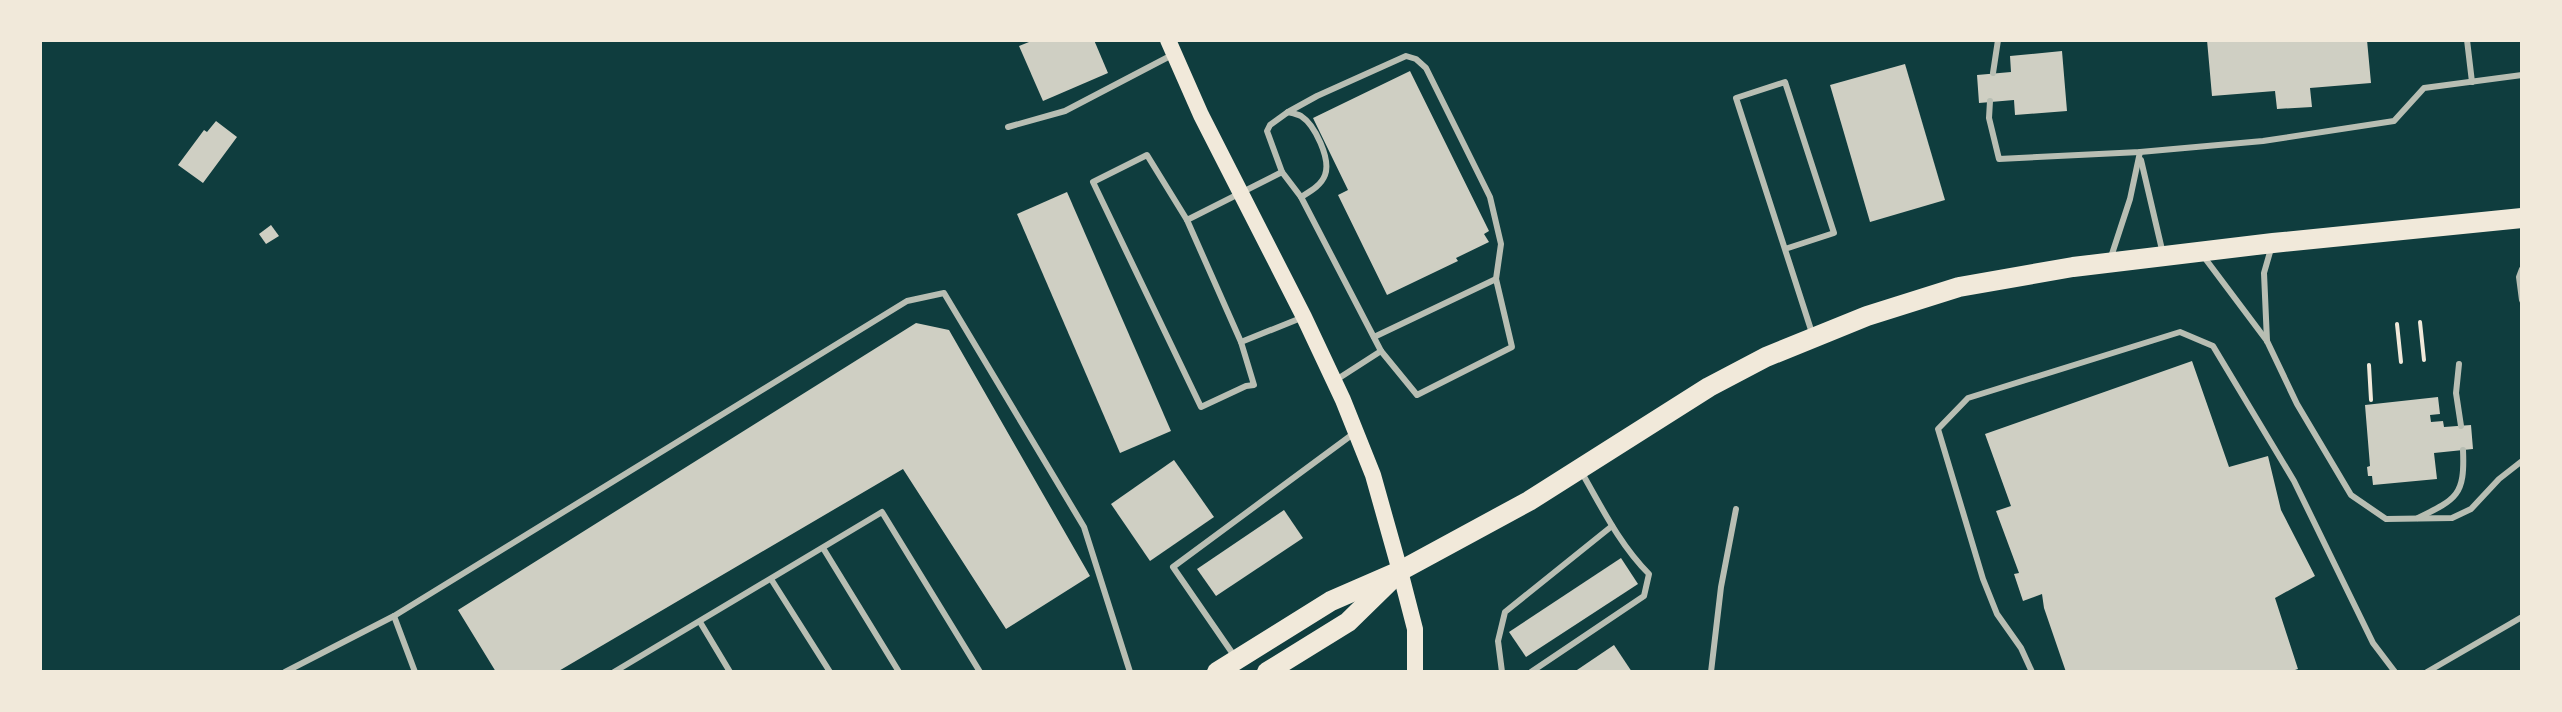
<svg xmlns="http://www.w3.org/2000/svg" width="2562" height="712" font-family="'PT Sans Narrow',sans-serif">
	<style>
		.building { fill: #cfcfc3 }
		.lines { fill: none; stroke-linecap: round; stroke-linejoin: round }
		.path { stroke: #f1e9da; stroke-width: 4 }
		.service { stroke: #b8beb3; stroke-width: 6 }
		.secondary { stroke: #f1e9da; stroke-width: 16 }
		.primary { stroke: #f1e9da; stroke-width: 20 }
	</style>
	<rect width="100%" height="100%" fill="#0f3d3e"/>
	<g class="building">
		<path d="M1034 40H1094L1108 73 1043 101 1019 46Z"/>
		<path d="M2207 40H2367L2371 83 2310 88 2312 107 2277 109 2275 91 2212 96Z"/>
		<path d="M2062 51 2067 111 2015 115 2014 100 1979 103 1977 75 2011 72 2010 56Z"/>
		<path d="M1905 64 1945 200 1870 222 1830 85Z"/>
		<path d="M1410 71 1489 231 1484 234 1489 242 1456 258 1458 261 1387 295 1338 195 1348 190 1313 118Z"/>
		<path d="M216 121 237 137 203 183 178 165 204 130 207 132Z"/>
		<path d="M1067 192 1171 431 1120 453 1017 214Z"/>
		<path d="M271 225 279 236 266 244 259 234Z"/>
		<path d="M916 323 949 330 1090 576 1006 629 903 469 557 672H496L458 610Z"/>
		<path d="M2192 361 2229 467 2268 456 2281 510 2315 576 2275 598 2298 669 2289 672H2066L2044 608 2042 594 2023 601 2014 574 2019 573 1996 511 2011 506 1985 434Z"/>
		<path d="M2438 397 2440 414 2430 415 2431 422 2443 421 2444 427 2471 425 2473 449 2434 453 2437 479 2373 485 2372 476H2368L2367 467 2370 466 2365 405Z"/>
		<path d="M1174 460 1214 517 1150 561 1111 504Z"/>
		<path d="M1284 510 1303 538 1216 596 1197 569Z"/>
		<path d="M1621 558 1638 584 1526 657 1509 632Z"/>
		<path d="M1614 645 1632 672H1574Z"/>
	</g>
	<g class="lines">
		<g class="path">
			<path d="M2420 322 2424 360"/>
			<path d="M2397 324 2401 362"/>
			<path d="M2369 365 2371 400"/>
		</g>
		<g class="service">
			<path d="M2467 40 2472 82"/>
			<path d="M1993 73 1998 40"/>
			<path d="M1990 101 1989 118 1999 159 2140 152 2263 141 2394 121 2424 88 2522 75"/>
			<path d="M1288 112 1317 96 1406 56 1416 59 1426 68 1490 197 1501 244 1496 279"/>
			<path d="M1008 127 1065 111 1174 54"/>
			<path d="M2141 160 2163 254"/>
			<path d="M1282 172 1267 131 1270 125 1288 112C1292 113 1297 114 1301 116 1315 125 1331 159 1325 175 1321 186 1309 192 1301 197"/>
			<path d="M1187 220 1241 342"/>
			<path d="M1785 249 1834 233 1785 82 1736 98 1813 336"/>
			<path d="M2111 257 2130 199 2140 152"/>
			<path d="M2204 257 2267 341 2297 404 2351 495 2386 519 2452 518 2471 509 2499 479 2522 461"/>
			<path d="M2522 269 2519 277 2522 300"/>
			<path d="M1301 318 1241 342 1254 385 1246 386 1201 407 1093 182 1147 155 1187 220 1282 172 1301 197 1381 351 1336 380"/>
			<path d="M1374 337 1496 279 1512 347 1417 395 1381 351"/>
			<path d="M2267 341 2264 273 2272 245"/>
			<path d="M2459 364 2456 393 2461 426"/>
			<path d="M2418 518C2457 499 2465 495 2463 450"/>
			<path d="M823 548 899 672"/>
			<path d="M771 579 830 672"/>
			<path d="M394 616 415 672"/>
			<path d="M700 622 730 672"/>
			<path d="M1235 657 1173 567 1353 434"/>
			<path d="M285 672 394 616 907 301 944 293 1084 527 1130 672"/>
			<path d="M614 672 882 512 980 672"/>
			<path d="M1502 672 1498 641 1505 612 1612 526"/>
			<path d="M1531 672 1644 596 1649 574C1620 545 1602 508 1582 473"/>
			<path d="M1711 672 1721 587 1736 509"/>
			<path d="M2032 672 2021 648 1997 614 1983 579 1938 429 1968 398 2180 332 2213 346 2294 481 2373 643 2395 672"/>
			<path d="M2427 672 2522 617"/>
		</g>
		<path class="secondary" d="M1168 40 1201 115 1304 317 1343 400 1373 475 1400 571 1415 629V672"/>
		<g class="primary">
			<path d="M1217 672 1331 601 1400 571 1529 501 1709 387 1766 357 1867 316 1959 287 2073 267 2273 243 2522 218"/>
			<path d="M1267 672 1348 622 1391 580"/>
		</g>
	</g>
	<rect width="2562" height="712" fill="none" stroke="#f1e9da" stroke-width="84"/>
</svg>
